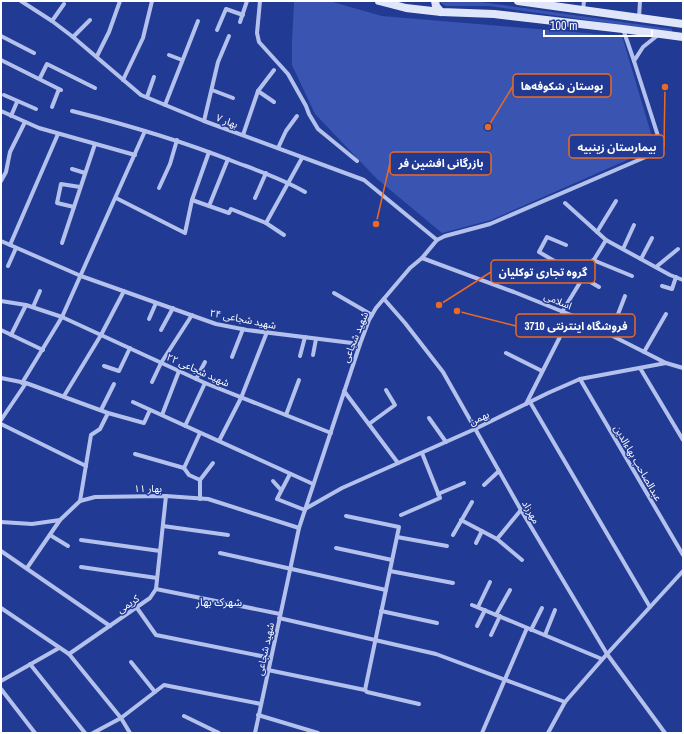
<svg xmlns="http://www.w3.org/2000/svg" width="684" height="734" font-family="'Archivo Narrow','Noto Sans Arabic',sans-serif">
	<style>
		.green { fill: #3954b1 }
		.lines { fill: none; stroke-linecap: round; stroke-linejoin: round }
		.minor { stroke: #b4c1ed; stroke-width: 4 }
		.secondary { stroke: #e0e6fa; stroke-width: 8 }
		.labels { text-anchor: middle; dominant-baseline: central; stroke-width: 3; stroke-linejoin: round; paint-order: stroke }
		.street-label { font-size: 10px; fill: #fff; stroke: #213a93 }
		.neighbourhood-label { font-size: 11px; fill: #fff; stroke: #213a93 }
		.leader { fill: none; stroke: #ea6a24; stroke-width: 1.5 }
		.callout-dot { fill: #ea6a24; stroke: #213a93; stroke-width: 1.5 }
		.callout { fill: #213a93; stroke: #ea6a24; stroke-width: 1.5 }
		.callout-label { font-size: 11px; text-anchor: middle; font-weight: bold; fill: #fff }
	</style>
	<rect width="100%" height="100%" fill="#213a93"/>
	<g class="green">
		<path d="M294 1H329L382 16 622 36 653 140 643 153 491 220 442 233 377 179 315 114 292 65V43Z"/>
		<path d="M441 1H474L672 29V32L489 6H446L441 3Z"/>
	</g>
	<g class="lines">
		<g class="minor">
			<path d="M21 1 52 21 73 37 141 95 204 121 364 180 437 240"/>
			<path d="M260 1 257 33 259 42 288 74 306 106 309 114 318 129 357 161"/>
			<path d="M583 10 584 1"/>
			<path d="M639 18 640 1"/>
			<path d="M52 21 64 4"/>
			<path d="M240 22 247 1"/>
			<path d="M623 29 634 61 643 47 658 35"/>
			<path d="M217 30 226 9 243 15"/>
			<path d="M1 36 34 53"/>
			<path d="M73 37 90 20"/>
			<path d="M169 55 182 60"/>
			<path d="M97 56 109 32 120 1"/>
			<path d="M1 60 61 90"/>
			<path d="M40 78 47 64 95 88"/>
			<path d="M123 80 143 38 152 1"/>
			<path d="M212 90 233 98"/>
			<path d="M258 91 274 102"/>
			<path d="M4 95 36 109"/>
			<path d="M147 97 154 77"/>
			<path d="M165 105 198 21"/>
			<path d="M52 107 59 89"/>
			<path d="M1 111 39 128 135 155"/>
			<path d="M72 111C128 125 182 141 235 162 259 171 283 179 305 192"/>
			<path d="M11 116 17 102"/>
			<path d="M204 121 218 62 229 36"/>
			<path d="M243 135 258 91 274 70"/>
			<path d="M278 148 286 131 297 116"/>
			<path d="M72 169 85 173"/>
			<path d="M1 181 6 172 10 152 25 122"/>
			<path d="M159 188 170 164 177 140"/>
			<path d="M116 198 185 233 192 200 209 152"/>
			<path d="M255 198 266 173"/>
			<path d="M192 200 229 213 231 209 266 223"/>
			<path d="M565 203 606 240 670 275 683 280"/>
			<path d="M209 206 228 159"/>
			<path d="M74 207 57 203 61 184 80 187"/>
			<path d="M597 232 616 201"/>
			<path d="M284 235 266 223 302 158"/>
			<path d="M1 241 81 276 216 324 247 330 360 344"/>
			<path d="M62 243 95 144"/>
			<path d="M10 245 58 134"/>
			<path d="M566 245 547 237 539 252 599 287"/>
			<path d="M623 249 634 225"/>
			<path d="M422 258 514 292 571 315 666 363 683 368"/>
			<path d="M641 259 652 238"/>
			<path d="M593 260 632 276"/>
			<path d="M8 266 16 248"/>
			<path d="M656 267 678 249"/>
			<path d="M662 286 672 289 676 277"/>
			<path d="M334 293 372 315"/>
			<path d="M384 299 405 323 443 372 521 510 607 654 665 733"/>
			<path d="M1 301 26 305 62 317 205 383 331 433"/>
			<path d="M33 307 40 291"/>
			<path d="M562 312 606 240"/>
			<path d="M149 319 156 303"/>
			<path d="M1 330 43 350"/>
			<path d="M161 330 173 308"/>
			<path d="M11 335 26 305"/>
			<path d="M610 335 625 296"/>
			<path d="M644 352 666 314"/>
			<path d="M506 353 542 371"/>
			<path d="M313 355 316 339"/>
			<path d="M300 356 305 337"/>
			<path d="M232 357 243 329"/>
			<path d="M104 366 119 371 130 348"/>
			<path d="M640 368 683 440"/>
			<path d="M1 378 26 383 108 413 144 423 150 410"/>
			<path d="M196 379 205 362"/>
			<path d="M580 379 683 555"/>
			<path d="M152 382 161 363 192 315"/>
			<path d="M22 383 62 317 145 131"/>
			<path d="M344 391 398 463"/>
			<path d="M64 396 101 335 124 291"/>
			<path d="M133 402 313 484"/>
			<path d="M530 402 650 607"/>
			<path d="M526 404 571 315"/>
			<path d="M101 410 114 384"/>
			<path d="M162 415 179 371"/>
			<path d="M286 415 299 380"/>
			<path d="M429 418 446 442"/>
			<path d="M1 420 26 383"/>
			<path d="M1 424 86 466"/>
			<path d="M369 424 395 405 386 390"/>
			<path d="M185 426 205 383"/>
			<path d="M219 441 241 398 267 332"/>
			<path d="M135 454 184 468"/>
			<path d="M290 474 277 499 305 510"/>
			<path d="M200 480 213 463"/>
			<path d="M273 481 281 490"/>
			<path d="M484 485 499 471"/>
			<path d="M438 494 464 483"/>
			<path d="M200 499V480L189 475 184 468 200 433"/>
			<path d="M80 501 91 435 100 429 108 413"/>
			<path d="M305 509 342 488 475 429 548 393 580 379 666 363"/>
			<path d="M401 515 440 498 422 453"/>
			<path d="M346 516 399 527 365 690"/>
			<path d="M461 520 497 539 522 560"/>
			<path d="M1 522 32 524 60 520 80 501 95 497 166 496 208 499 299 528"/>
			<path d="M163 526 228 535"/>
			<path d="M50 535 68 546"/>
			<path d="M453 535 472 502"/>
			<path d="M397 537 447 546"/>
			<path d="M497 539 521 510"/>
			<path d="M81 540 160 551"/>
			<path d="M476 543 482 531"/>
			<path d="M336 548 392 560"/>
			<path d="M1 551 110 626"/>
			<path d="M220 553 386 590"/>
			<path d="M81 567 157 578"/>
			<path d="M27 568 60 520"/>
			<path d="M390 571 453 583"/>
			<path d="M156 589 280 614"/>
			<path d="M472 605 602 659"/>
			<path d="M478 607 490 582"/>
			<path d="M1 608 69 654 121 718 130 733"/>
			<path d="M137 608 156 635 271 658"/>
			<path d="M381 611 437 623"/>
			<path d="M496 615 510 590"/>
			<path d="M279 618 436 654 565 702"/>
			<path d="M477 626 485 610"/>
			<path d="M531 630 542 608"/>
			<path d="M491 635 500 616"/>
			<path d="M545 635 555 610"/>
			<path d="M69 654 150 598 156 589 166 496"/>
			<path d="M131 662 155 692"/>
			<path d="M30 664 85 733"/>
			<path d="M268 670 365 690 367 692 419 704"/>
			<path d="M1 681 59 648"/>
			<path d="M1 689 35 733"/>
			<path d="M258 715 318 733"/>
			<path d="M184 716 219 733"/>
			<path d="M93 733 121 718 164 685 261 704"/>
			<path d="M255 733 299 528 360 344 369 320 376 308 410 268 422 258 437 240 445 236 490 224 634 162 648 156 656 147 658 136 634 61"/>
			<path d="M482 733 527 628"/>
			<path d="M548 733 565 702 607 654 683 571"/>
		</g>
		<g class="secondary">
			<path d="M379 1 406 8 441 12 494 14 623 29 683 37"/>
			<path d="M435 1 436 6 441 12"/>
			<path d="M518 1 683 24"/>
		</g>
	</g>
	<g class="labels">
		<g class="street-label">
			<text transform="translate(227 121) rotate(21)">بهار ۷</text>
			<text transform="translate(558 301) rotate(22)">اسلامی</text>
			<text transform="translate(243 319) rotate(11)">شهید شجاعی ۲۴</text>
			<text transform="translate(355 337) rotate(-68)">شهید شجاعی</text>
			<text transform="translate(198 370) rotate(24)">شهید شجاعی ۲۲</text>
			<text transform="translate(479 418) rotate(-26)">بهمن</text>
			<text transform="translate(638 463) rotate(60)">عبدالصاحب بهاءالدین</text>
			<text x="148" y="488">بهار ۱۱</text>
			<text transform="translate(531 512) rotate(60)">مهرزاد</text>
			<text transform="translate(128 604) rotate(-34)">کریمی</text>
			<text transform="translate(265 649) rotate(-78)">شهید شجاعی</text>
		</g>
		<g class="neighbourhood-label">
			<text x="219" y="602">شهرک بهار</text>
		</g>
	</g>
	<path class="leader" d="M488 127L513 86M665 87L664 147M376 224L390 163M439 305L491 272M457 311L516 326"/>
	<g class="callout-dot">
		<circle cx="488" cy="127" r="4"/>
		<circle cx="665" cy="87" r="4"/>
		<circle cx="376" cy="224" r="4"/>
		<circle cx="439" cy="305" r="4"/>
		<circle cx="457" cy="311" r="4"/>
	</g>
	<g class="callout">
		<rect x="513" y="74" width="98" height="23" rx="4"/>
		<rect x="569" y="135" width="95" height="23" rx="4"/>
		<rect x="390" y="152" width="101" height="23" rx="4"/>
		<rect x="491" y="260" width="104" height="23" rx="4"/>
		<rect x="516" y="314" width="119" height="23" rx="4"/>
	</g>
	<g class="callout-label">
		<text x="562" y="90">بوستان شکوفه‌ها</text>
		<text x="617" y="151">بیمارستان زینبیه</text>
		<text x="441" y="167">بازرگانی افشین فر</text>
		<text x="543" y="276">گروه تجاری توکلیان</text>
		<text x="576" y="330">فروشگاه اینترنتی 3710</text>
	</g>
	<rect width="684" height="734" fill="none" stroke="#ffffff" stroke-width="4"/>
	<path d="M544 30v6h108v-6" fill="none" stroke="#ffffff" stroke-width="2"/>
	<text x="550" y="30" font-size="12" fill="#ffffff" stroke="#213a93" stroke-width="3" paint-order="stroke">100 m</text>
</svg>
